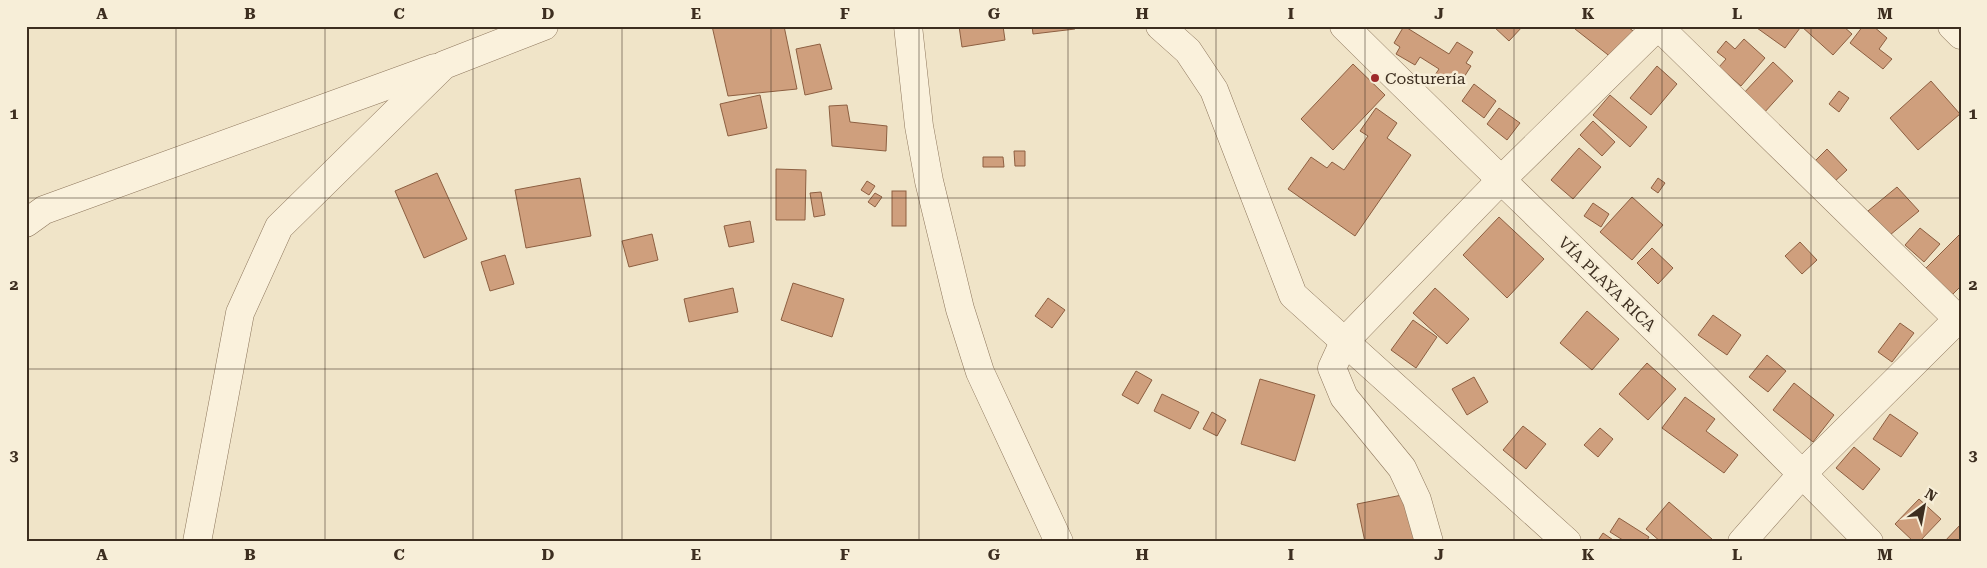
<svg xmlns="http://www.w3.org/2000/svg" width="1987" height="568" font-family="'Roboto Serif',serif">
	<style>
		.building { fill: #cf9f7d; stroke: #8d5f41 }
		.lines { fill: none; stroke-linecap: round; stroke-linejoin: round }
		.minor-casing { stroke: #8d765c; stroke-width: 29 }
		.minor { stroke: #faf1dc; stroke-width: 28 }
		.grid { fill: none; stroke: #3d2e20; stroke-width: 1; stroke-opacity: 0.55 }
		.poi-dot { fill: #9e2a2b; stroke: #f7eed8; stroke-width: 2 }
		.labels { text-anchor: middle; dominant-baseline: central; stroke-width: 5; stroke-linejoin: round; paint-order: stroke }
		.poi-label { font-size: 16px; fill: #3d2e20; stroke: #f7eed8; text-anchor: start }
		.street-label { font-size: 16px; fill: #3d2e20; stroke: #f7eed8 }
		.neatline { fill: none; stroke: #3d2e20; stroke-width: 2 }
		.grid-label { font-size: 16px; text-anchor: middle; font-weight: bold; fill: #3d2e20 }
	</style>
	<rect width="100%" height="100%" fill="#f0e4c8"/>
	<g class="building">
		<path d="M712 26H784L797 89 728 96Z"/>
		<path d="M959 26H1003L1005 40 962 47Z"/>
		<path d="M1032 26H1075V29L1033 34Z"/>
		<path d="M1404 26 1449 54 1457 42 1473 52 1466 63 1471 66 1461 82 1452 76 1447 83 1435 75 1439 69 1420 57 1415 65 1396 54 1400 47 1394 43Z"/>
		<path d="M1493 26H1523L1509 41Z"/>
		<path d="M1577 26H1627L1633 31 1612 58 1575 29Z"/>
		<path d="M1759 26H1798L1800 28 1785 48 1757 28Z"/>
		<path d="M1801 26H1843L1852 34 1833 55Z"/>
		<path d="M1863 26H1873L1887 38 1879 49 1892 59 1883 69 1850 43Z"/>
		<path d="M1744 39 1765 58 1741 86 1719 67 1726 59 1717 52 1726 41 1735 49Z"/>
		<path d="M820 44 832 89 805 95 796 49Z"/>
		<path d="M1773 62 1793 81 1763 114 1742 95Z"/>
		<path d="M1353 64 1385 95 1333 150 1301 119Z"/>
		<path d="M1657 66 1677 84 1651 115 1630 98Z"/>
		<path d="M1931 81 1960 114 1918 150 1890 118Z"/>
		<path d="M1474 84 1496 101 1484 118 1462 101Z"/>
		<path d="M1839 91 1849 98 1839 112 1829 104Z"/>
		<path d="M760 95 767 128 728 136 720 104Z"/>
		<path d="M1610 95 1647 127 1630 147 1593 115Z"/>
		<path d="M847 105 850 122 887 126 886 151 832 146 829 106Z"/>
		<path d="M1376 108 1397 123 1387 138 1411 155 1355 236 1288 189 1311 157 1327 168 1332 162 1344 170 1368 136 1360 131Z"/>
		<path d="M1499 108 1520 123 1507 140 1487 124Z"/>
		<path d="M1593 121 1615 142 1602 156 1580 135Z"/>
		<path d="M1579 148 1601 167 1573 199 1551 180Z"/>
		<path d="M1827 149 1847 170 1833 183 1814 162Z"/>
		<path d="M1014 151H1025V166H1015Z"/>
		<path d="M983 157H1003L1004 167H983Z"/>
		<path d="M776 169 806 170 805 220H776Z"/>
		<path d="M437 173 467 239 424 258 395 191Z"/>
		<path d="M580 178 591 236 526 248 515 190Z"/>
		<path d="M1658 178 1665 183 1658 193 1651 188Z"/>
		<path d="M867 181 875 186 869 195 861 190Z"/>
		<path d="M1897 187 1919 211 1890 235 1868 211Z"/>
		<rect x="892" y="191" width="14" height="35"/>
		<path d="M821 192 825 215 814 217 810 193Z"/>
		<path d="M875 193 882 197 875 207 868 202Z"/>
		<path d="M1632 197 1663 225 1632 260 1600 232Z"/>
		<path d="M1593 203 1609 214 1601 227 1584 216Z"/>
		<path d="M1499 217 1544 259 1507 298 1463 255Z"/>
		<path d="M750 221 754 242 729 247 724 226Z"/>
		<path d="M1920 228 1940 244 1924 262 1905 245Z"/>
		<path d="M1961 233V286L1951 296 1924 270Z"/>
		<path d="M652 234 658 260 629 267 622 241Z"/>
		<path d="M1800 242 1817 260 1802 274 1785 256Z"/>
		<path d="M1652 248 1673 268 1658 284 1637 263Z"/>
		<path d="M505 255 514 284 490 291 481 262Z"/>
		<path d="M793 283 844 299 832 337 781 320Z"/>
		<path d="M733 288 738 312 689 322 684 299Z"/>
		<path d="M1435 288 1469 319 1447 344 1413 313Z"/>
		<path d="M1048 298 1065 310 1052 328 1035 316Z"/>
		<path d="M1587 311 1619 339 1592 370 1560 343Z"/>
		<path d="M1713 315 1741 335 1727 355 1698 335Z"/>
		<path d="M1413 320 1437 337 1416 368 1391 350Z"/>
		<path d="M1900 323 1914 333 1892 362 1878 352Z"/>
		<path d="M1767 355 1786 371 1768 392 1749 377Z"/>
		<path d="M1647 363 1676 389 1648 420 1619 394Z"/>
		<path d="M1136 371 1152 380 1138 404 1122 395Z"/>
		<path d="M1474 377 1488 402 1467 415 1452 389Z"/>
		<path d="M1260 379 1315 395 1295 461 1241 444Z"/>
		<path d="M1794 383 1834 415 1813 442 1773 410Z"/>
		<path d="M1162 394 1199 412 1190 429 1154 411Z"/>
		<path d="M1685 397 1715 419 1706 431 1738 455 1724 473 1662 428Z"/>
		<path d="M1212 412 1226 420 1217 436 1203 429Z"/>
		<path d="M1890 414 1918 433 1901 457 1873 439Z"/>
		<path d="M1523 426 1546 444 1526 469 1503 450Z"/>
		<path d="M1600 428 1613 439 1598 457 1584 445Z"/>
		<path d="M1854 447 1880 469 1863 490 1836 468Z"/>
		<path d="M1407 494 1418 542H1365L1357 504Z"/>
		<path d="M1919 499 1941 519 1919 542H1914L1895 524Z"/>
		<path d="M1669 502 1712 539 1710 542H1661L1646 529Z"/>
		<path d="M1619 518 1649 537 1646 542H1626L1610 532Z"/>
		<path d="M1961 524V542H1944Z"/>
		<path d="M1603 533 1616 542H1597Z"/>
	</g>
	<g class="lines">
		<defs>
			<g id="minor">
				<path d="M908 26 919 126 929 181 960 309 980 372 1059 542"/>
				<path d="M1160 26 1188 51 1214 90 1293 295 1567 542"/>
				<path d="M1344 26C1518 199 1698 366 1869 542"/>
				<path d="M1658 26 1961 322"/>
				<path d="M1952 26 1961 35"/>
				<path d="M26 223 44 210 435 68"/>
				<path d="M197 542 240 313 279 227 444 65 544 26"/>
				<path d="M1429 542 1417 500 1402 468 1344 397 1332 368 1344 342 1500 181 1658 26"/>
				<path d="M1742 542 1802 474 1961 316"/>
			</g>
		</defs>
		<use href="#minor" class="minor-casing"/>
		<use href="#minor" class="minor"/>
	</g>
	<path class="grid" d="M176 26V542M325 26V542M473 26V542M622 26V542M771 26V542M919 26V542M1068 26V542M1216 26V542M1365 26V542M1514 26V542M1662 26V542M1811 26V542M26 198H1961M26 369H1961"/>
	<circle class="poi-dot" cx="1375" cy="78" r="5"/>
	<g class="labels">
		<g class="poi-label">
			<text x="1385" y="78">Costurería</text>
		</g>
		<g class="street-label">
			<text transform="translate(1607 284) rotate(44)">VÍA PLAYA RICA</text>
		</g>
	</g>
	<rect width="1987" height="568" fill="none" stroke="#f7eed8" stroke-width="55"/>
	<g transform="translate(1924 506) rotate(32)" stroke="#f7eed8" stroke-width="4" paint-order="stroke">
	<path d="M0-4L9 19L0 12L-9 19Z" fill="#3d2e20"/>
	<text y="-8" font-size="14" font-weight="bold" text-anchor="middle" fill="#3d2e20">N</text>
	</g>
	<rect x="28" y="28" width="1932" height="512" class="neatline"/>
	<g class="grid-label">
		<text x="102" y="19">A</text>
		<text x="250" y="19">B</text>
		<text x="399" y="19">C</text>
		<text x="548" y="19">D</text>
		<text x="696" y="19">E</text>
		<text x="845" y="19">F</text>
		<text x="994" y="19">G</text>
		<text x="1142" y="19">H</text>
		<text x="1291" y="19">I</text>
		<text x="1439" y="19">J</text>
		<text x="1588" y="19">K</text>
		<text x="1737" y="19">L</text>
		<text x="1885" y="19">M</text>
		<text x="14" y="119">1</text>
		<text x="1973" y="119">1</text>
		<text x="14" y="290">2</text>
		<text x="1973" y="290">2</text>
		<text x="14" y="461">3</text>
		<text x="1973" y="461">3</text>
		<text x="102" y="560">A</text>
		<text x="250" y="560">B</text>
		<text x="399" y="560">C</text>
		<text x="548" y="560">D</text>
		<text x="696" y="560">E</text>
		<text x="845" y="560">F</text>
		<text x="994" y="560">G</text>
		<text x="1142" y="560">H</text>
		<text x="1291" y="560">I</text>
		<text x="1439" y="560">J</text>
		<text x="1588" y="560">K</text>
		<text x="1737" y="560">L</text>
		<text x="1885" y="560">M</text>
	</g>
</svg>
